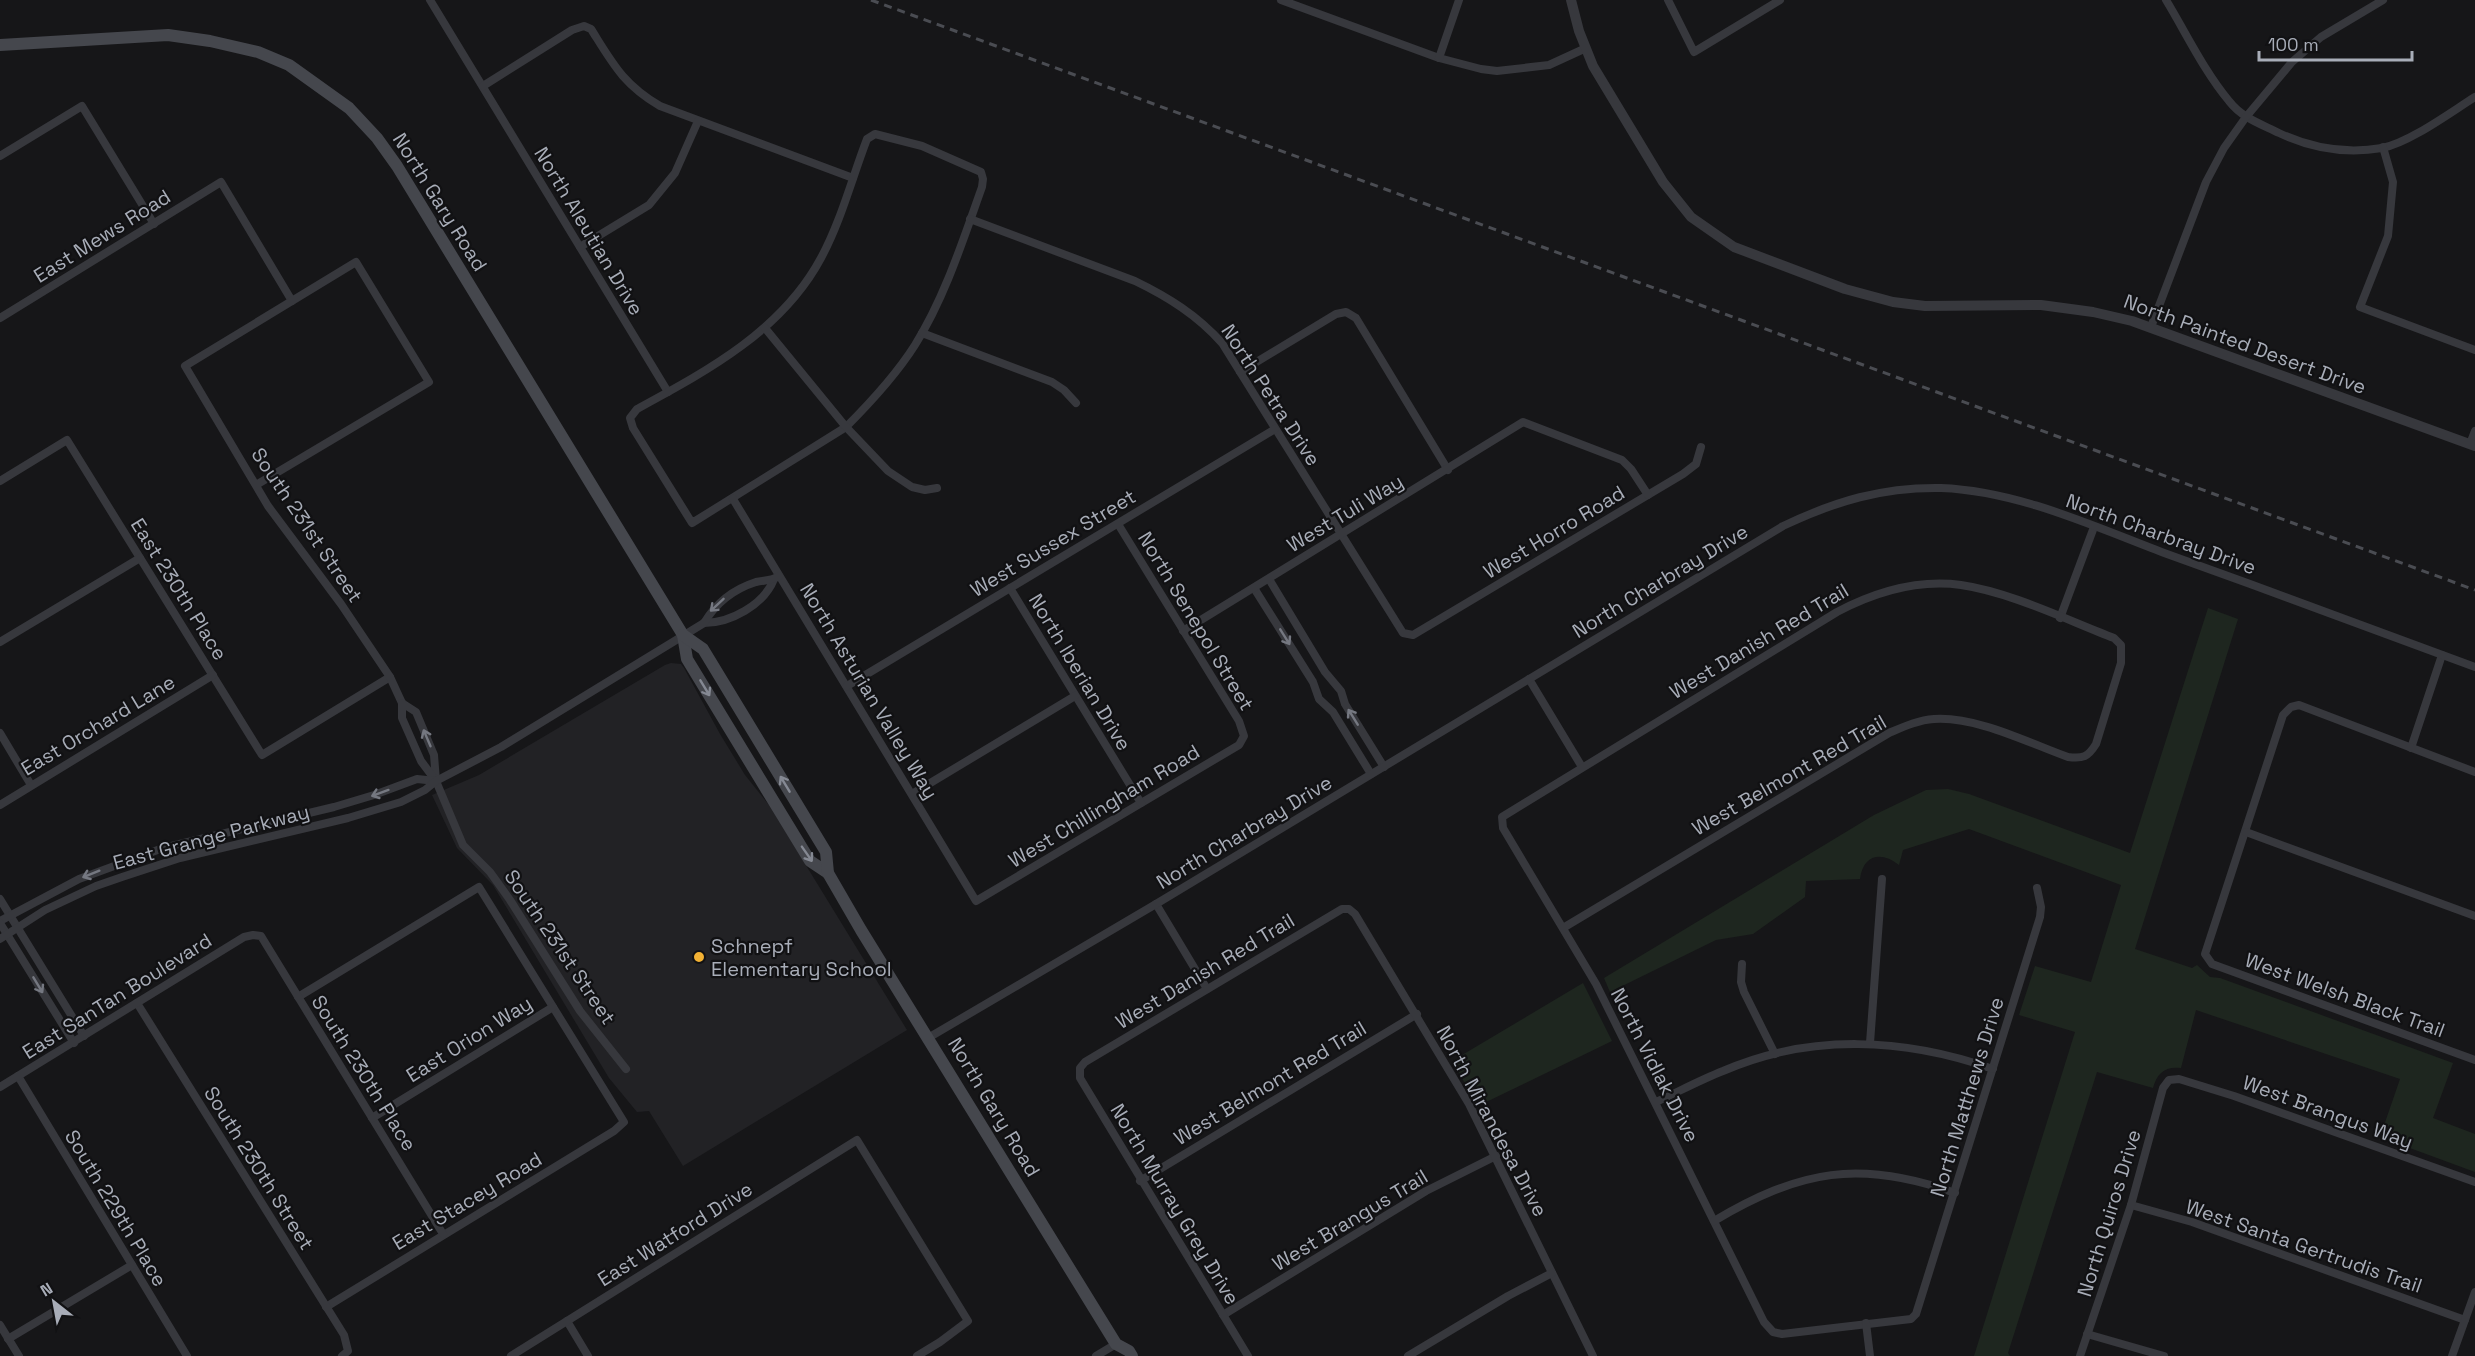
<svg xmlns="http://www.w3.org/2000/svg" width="2475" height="1356" font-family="'Space Grotesk',sans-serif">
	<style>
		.built { fill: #222225 }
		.green { fill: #1e261f }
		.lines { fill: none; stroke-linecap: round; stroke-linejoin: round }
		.minor { stroke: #37383d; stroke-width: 8 }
		.tertiary { stroke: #37383d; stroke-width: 10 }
		.secondary { stroke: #45474d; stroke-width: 12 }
		.rail { stroke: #4a4c52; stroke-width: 3; stroke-dasharray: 8 6; stroke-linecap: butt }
		.oneway { stroke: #757881 }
		.oneway2 { stroke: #858993 }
		.poi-dot { fill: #f2b134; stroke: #111113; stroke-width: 2 }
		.labels { text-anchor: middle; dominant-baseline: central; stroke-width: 4.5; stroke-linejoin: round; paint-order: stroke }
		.street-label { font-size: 20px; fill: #a8adb8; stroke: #111113 }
		.poi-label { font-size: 20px; fill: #a8adb8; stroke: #111113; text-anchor: start }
	</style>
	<rect width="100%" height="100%" fill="#161618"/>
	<path class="built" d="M671 663 681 664 684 668 720 734 745 775 769 805 907 1030 683 1166 649 1111 637 1112 609 1078 493 885 457 848 432 795 479 775 665 665Z"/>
	<g class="green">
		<path d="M2208 608 2238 619 2135 949 2192 968 2197 965 2210 977 2220 978 2453 1063 2433 1118 2475 1134V1172L2380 1137 2400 1079 2196 1010 2181 1068C2165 1066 2157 1073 2153 1088L2097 1072 2008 1353 2010 1356H1974L2075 1032 2019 1015 2035 966 2091 982 2121 885 1969 829 1903 850 1899 865C1882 851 1863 854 1860 879L1806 881 1805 897 1753 934 1716 940 1610 992 1604 978 1874 815 1926 790 1948 789 1969 794 2130 853Z"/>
		<path d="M1583 983 1612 1041 1478 1106 1452 1061Z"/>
	</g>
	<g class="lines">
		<g class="minor">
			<path d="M430 0 668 392"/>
			<path d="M1281 0 1439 58 1481 69 1497 71 1549 65 1586 48"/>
			<path d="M1668 0 1694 52 1780 0"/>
			<path d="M2166 0C2186 33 2204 71 2229 101 2242 118 2261 124 2279 133 2311 148 2347 154 2382 148 2409 143 2451 112 2475 97"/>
			<path d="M1439 58 1459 0"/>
			<path d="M483 86 572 30 584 26 591 29C613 64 623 84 660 106L853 178"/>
			<path d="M875 134 922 146 981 172 983 179 982 187C963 240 945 297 915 345 896 375 871 402 846 427L692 523 633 428 630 418 637 409C707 371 782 331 821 258 841 221 852 178 867 139Z"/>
			<path d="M2383 147 2393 182 2388 236 2360 307 2475 350"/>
			<path d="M0 156 82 106 154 224"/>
			<path d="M970 219 1135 281C1168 297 1197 315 1222 343L1403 633 1413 635 1683 474 1696 464 1701 447"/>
			<path d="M580 247 649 205 675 173 698 121"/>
			<path d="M0 318 221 182 292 301"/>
			<path d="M2151 327 2206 182 2224 148 2246 117 2292 62 2321 37 2383 0"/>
			<path d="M765 328 846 427 888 471 912 487 925 490 937 488"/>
			<path d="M922 333 1052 382 1064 390 1076 403"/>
			<path d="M1240 372 1336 314 1346 312 1356 318 1448 470"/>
			<path d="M2470 444 2475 431"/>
			<path d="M0 481 67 440 262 755 390 677"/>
			<path d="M256 485 429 382 356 262 185 366 268 506 341 604 390 677 402 703 416 712 434 755 436 781"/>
			<path d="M733 499 976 901 1239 745 1244 736 1239 721 1118 524"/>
			<path d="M1269 579 1325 672 1341 691 1345 704 1384 767"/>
			<path d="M1010 588 1141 803"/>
			<path d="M1254 588 1313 682 1319 699 1333 712 1371 774"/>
			<path d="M2060 618 2094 527"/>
			<path d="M704 623C730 623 764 605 774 579"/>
			<path d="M1183 631 1523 422 1622 460 1631 469 1648 495"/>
			<path d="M0 642 140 558"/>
			<path d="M1529 679 1582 767"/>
			<path d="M847 686 1275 429"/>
			<path d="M402 703V718L421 761 436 781 463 845 490 872 510 900 580 1011 626 1069"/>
			<path d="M0 733 31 785"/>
			<path d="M2411 748 2442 655"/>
			<path d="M2475 772 2299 705 2291 707 2283 715 2205 954 2212 964 2475 1060"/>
			<path d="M912 794 1075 696"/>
			<path d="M0 805 213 675"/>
			<path d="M2246 832 2475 916"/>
			<path d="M0 899 84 1036"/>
			<path d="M1156 904 1207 989"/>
			<path d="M0 921 79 879 163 848 334 807 374 795 417 779 436 781"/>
			<path d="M0 923 74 1043"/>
			<path d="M1563 928 1889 733C1903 727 1918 720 1934 719 1976 716 2029 743 2068 757 2083 759 2088 757 2096 744L2121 663V645L2114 638C2067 620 2010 592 1961 585 1917 579 1875 592 1837 612L1502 817 1503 828 1596 984 1764 1322 1773 1332 1782 1334 1911 1319 1916 1314 2040 917 2041 907 2037 888"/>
			<path d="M0 939 45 910 96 886 122 877 180 858 348 818 401 802 425 790 436 781 501 747 704 623C716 603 734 589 756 582 764 580 772 581 779 576"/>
			<path d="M1742 964 1741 982 1744 992 1775 1054"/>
			<path d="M298 997 479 887 624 1122 614 1131 326 1307"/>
			<path d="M137 1003 344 1335 348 1351 342 1356"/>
			<path d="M928 1038 1156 904 1783 526C1836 501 1882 487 1941 488 2019 491 2095 527 2167 554 2270 591 2373 629 2475 667"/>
			<path d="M1870 1043 1882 879"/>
			<path d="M18 1076 187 1356"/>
			<path d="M0 1087 244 937 253 935 261 936 443 1234"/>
			<path d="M1656 1102C1678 1092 1700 1080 1723 1071 1810 1033 1905 1038 1993 1069"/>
			<path d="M372 1118 553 1007"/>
			<path d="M1140 1181 1417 1014"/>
			<path d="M2131 1205 2192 1222 2465 1320"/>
			<path d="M1714 1221C1800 1170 1860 1159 1955 1193"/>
			<path d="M1223 1315 1426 1191 1496 1156"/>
			<path d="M567 1321 588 1356"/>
			<path d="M1866 1323 1870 1356"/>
			<path d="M0 1325 19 1356"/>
			<path d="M2087 1334 2164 1356"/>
			<path d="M8 1339 132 1265"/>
			<path d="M511 1356 857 1140 968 1321 940 1342 917 1356"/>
			<path d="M1096 1356 1116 1344"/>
			<path d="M1248 1356 1080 1078V1068L1085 1062 1342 909H1349L1355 914 1469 1104 1593 1356"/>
			<path d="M1408 1356 1508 1296 1552 1273"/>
			<path d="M2080 1356 2131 1205 2163 1088 2169 1080 2179 1079 2234 1096 2475 1182"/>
			<path d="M2452 1356 2475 1292"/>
		</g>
		<path class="tertiary" d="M1571 0 1579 31 1593 66 1663 182 1691 217 1734 247 1845 289 1893 302 1925 306 2041 305 2093 312 2132 321 2475 446"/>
		<g class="secondary">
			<path d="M0 45 168 35 210 41 258 52 289 65 349 108 377 138 397 166 683 635 687 659 810 861 828 873"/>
			<path d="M683 635 703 649 826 852 828 873 861 930 1116 1344 1129 1351 1132 1356"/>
		</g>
		<path class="rail" d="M871 0 2475 590"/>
	</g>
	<defs><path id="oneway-shaft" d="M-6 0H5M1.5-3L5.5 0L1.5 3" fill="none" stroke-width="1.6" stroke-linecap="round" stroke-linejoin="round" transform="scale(1.5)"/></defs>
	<g class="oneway">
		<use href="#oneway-shaft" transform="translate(717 605) rotate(137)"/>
		<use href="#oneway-shaft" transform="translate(1285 637) rotate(58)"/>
		<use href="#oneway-shaft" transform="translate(1353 717) rotate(-122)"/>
		<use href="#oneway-shaft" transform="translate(427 738) rotate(-113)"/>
		<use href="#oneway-shaft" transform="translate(380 793) rotate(160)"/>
		<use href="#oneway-shaft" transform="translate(91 874) rotate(158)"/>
		<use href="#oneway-shaft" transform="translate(38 985) rotate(59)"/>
	</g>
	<g class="oneway2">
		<use href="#oneway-shaft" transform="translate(705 688) rotate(59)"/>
		<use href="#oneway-shaft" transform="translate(785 784) rotate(-121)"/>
		<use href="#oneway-shaft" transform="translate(807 854) rotate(55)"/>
	</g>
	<circle class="poi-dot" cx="699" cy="957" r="6"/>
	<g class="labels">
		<g class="street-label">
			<text transform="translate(440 202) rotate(58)">North Gary Road</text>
			<text transform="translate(589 231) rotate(59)">North Aleutian Drive</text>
			<text transform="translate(102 236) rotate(-32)">East Mews Road</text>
			<text transform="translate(2245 344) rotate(20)">North Painted Desert Drive</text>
			<text transform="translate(1271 395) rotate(57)">North Petra Drive</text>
			<text transform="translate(1345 513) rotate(-31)">West Tuli Way</text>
			<text transform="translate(307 525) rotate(56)">South 231st Street</text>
			<text transform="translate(1554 532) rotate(-31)">West Horro Road</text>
			<text transform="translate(2161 534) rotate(20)">North Charbray Drive</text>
			<text transform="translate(1053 543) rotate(-31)">West Sussex Street</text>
			<text transform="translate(1660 581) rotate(-31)">North Charbray Drive</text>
			<text transform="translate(179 589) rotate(58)">East 230th Place</text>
			<text transform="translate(1196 621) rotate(59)">North Senepol Street</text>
			<text transform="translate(1759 641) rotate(-31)">West Danish Red Trail</text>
			<text transform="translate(1080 672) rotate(59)">North Iberian Drive</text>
			<text transform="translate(869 691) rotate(59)">North Asturian Valley Way</text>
			<text transform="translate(98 725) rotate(-31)">East Orchard Lane</text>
			<text transform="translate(1789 775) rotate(-30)">West Belmont Red Trail</text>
			<text transform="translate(1104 806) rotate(-31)">West Chillingham Road</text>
			<text transform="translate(1244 832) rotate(-31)">North Charbray Drive</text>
			<text transform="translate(211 837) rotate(-15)">East Grange Parkway</text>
			<text transform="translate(560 947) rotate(56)">South 231st Street</text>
			<text transform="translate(1205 971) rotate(-31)">West Danish Red Trail</text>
			<text transform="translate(2345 995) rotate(20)">West Welsh Black Trail</text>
			<text transform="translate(117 996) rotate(-32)">East SanTan Boulevard</text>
			<text transform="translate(469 1039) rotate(-32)">East Orion Way</text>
			<text transform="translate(1655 1065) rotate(63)">North Vidlak Drive</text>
			<text transform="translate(364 1073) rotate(58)">South 230th Place</text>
			<text transform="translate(1270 1083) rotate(-31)">West Belmont Red Trail</text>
			<text transform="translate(1967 1097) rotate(-73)">North Matthews Drive</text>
			<text transform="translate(994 1107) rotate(59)">North Gary Road</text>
			<text transform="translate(2328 1112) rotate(20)">West Brangus Way</text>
			<text transform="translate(1492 1121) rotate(62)">North Mirandesa Drive</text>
			<text transform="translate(259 1168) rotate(58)">South 230th Street</text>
			<text transform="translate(467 1201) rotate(-31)">East Stacey Road</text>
			<text transform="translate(1175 1204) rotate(59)">North Murray Grey Drive</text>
			<text transform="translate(116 1208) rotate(59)">South 229th Place</text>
			<text transform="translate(2109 1213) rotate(-73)">North Quiros Drive</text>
			<text transform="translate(1350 1220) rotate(-31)">West Brangus Trail</text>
			<text transform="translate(675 1234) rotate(-32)">East Watford Drive</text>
			<text transform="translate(2304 1246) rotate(19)">West Santa Gertrudis Trail</text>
		</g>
		<g class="poi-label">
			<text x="711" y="946">Schnepf<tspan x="711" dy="23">Elementary School</tspan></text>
		</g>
	</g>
	<g transform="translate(54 1302) rotate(329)" stroke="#111113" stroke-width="4.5" paint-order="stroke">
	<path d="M0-4.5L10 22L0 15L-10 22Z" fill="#a8adb8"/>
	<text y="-9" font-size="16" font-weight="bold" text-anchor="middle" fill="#a8adb8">N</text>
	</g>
	<path d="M2259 51v9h153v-9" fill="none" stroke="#a8adb8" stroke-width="3"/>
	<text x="2268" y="51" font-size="18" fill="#a8adb8" stroke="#111113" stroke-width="4.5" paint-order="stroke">100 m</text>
</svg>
